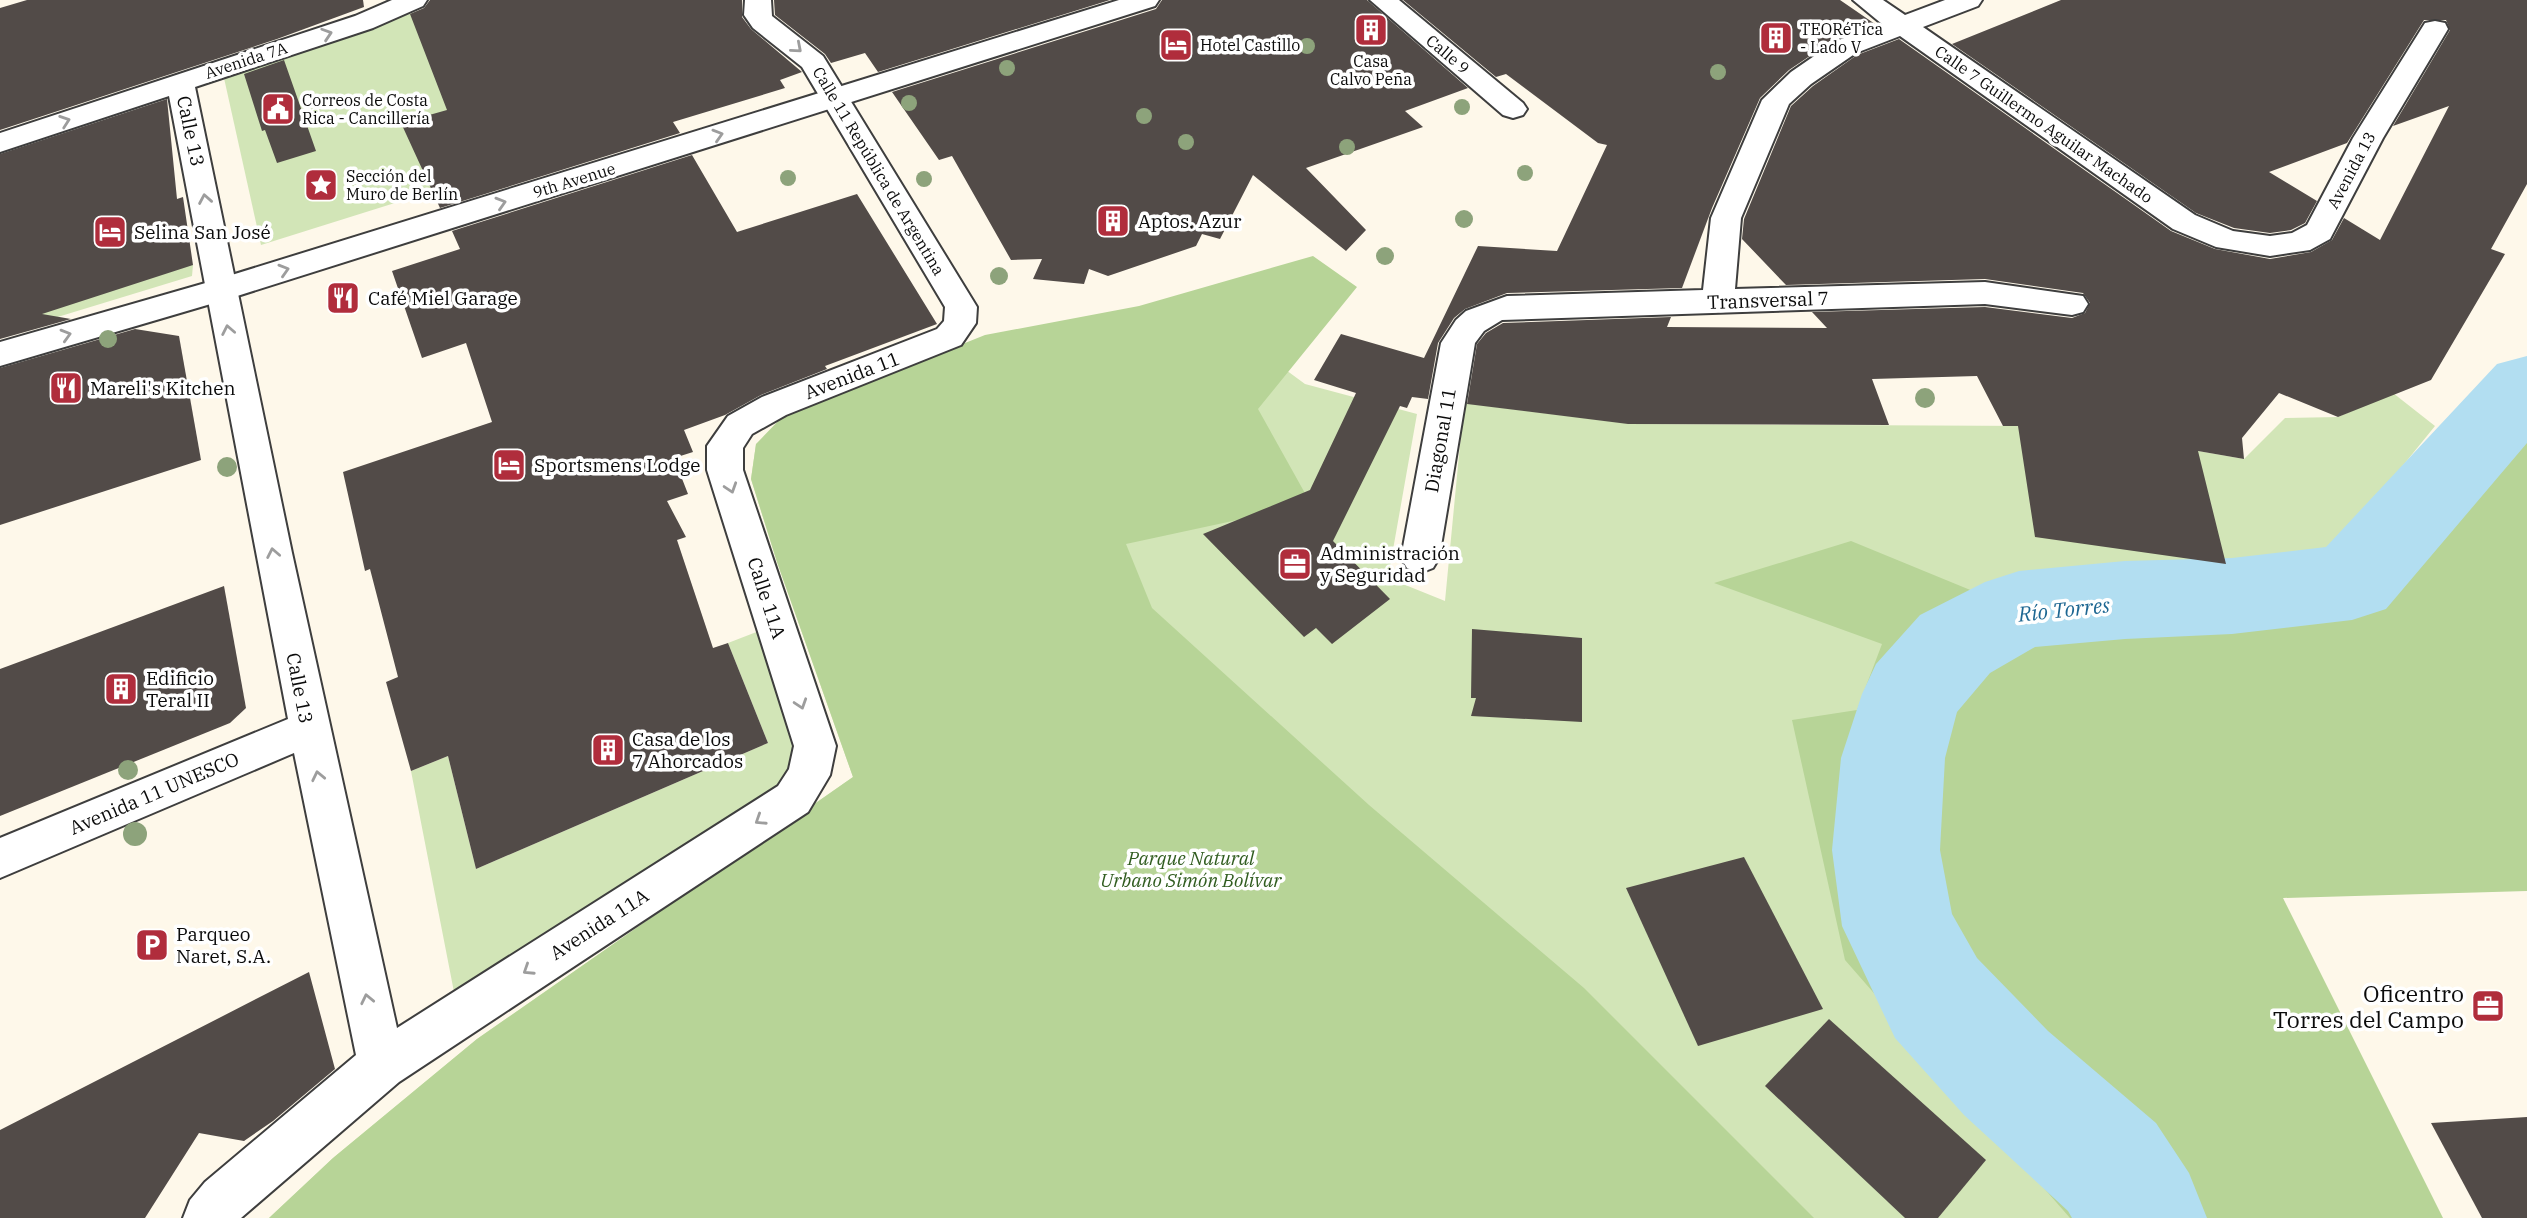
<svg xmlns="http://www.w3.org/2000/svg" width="2527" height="1218" font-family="'IBM Plex Serif',serif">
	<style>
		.green { fill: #d2e5b7 }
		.forest { fill: #b7d497 }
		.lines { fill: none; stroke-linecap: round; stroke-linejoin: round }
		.river { fill: #b2def1; fill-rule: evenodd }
		.building { fill: #524b48 }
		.minor-casing { stroke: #3e3e3e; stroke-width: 4 }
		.tertiary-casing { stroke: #3e3e3e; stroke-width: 4 }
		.minor { fill: #fff; fill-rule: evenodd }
		.tertiary { fill: #fff; fill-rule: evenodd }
		.tree { fill: #8da37b }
		.oneway { stroke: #9d9d9d }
		.labels { text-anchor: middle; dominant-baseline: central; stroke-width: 7; stroke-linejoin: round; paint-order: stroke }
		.far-poi-label { font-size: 16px; fill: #0b0b0b; stroke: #fff; text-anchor: start }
		.far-street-label { font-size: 16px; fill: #0b0b0b; stroke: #fff }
		.street-label { font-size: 19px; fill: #0b0b0b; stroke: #fff }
		.poi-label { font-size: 19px; fill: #0b0b0b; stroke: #fff; text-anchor: start }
		.park-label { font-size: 19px; font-style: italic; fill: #315d20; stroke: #fff }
		.water-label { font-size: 21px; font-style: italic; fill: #1e6792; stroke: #fff }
		.near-poi-label { font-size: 23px; fill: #0b0b0b; stroke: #fff; text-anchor: end }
	</style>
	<rect width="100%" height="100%" fill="#fef8ea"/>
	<g class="green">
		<path d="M727 0 433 191 261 245 224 78 418 11Z"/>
		<path d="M0 249 193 265 192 276 15 330Z"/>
		<path d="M1190 299 1305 384 1417 414 1388 578 1445 601 1464 403 1633 424 2055 426 2244 459 2285 418 2338 417 2393 393 2435 426 2332 553 2156 570 1988 594 1898 666 2096 1218H269L333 1158 477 1039 853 777 777 562 751 479 756 444Z"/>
		<path d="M759 631 796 740 792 772 779 792 454 992 411 771 448 756 476 869 768 743 728 643Z"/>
	</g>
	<g class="forest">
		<path d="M1313 256 1357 287 1258 409 1311 504 1126 544 1152 608 1369 805 1584 988 1814 1218H269L333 1158 477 1039 853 777 777 562 751 479 756 444 783 416 985 335 1139 306Z"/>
		<path d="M2527 386V891L2283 898 2443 1218H2070L1845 960 1792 720 1857 710 1882 644 1714 583 1851 541 2019 610 2125 600 2232 596 2352 582Z"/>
	</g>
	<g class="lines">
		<path class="river" d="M2527 356V443L2386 609 2352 620 2232 634 2125 639 2035 647 1990 673 1957 712 1945 758 1940 850 1952 914 1977 958 2048 1031 2156 1123 2189 1173 2207 1218H2072L2068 1211 1964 1115 1895 1038 1842 926 1832 850 1841 758 1862 694 1876 664 1920 615 1985 582 2019 571 2125 561 2232 558 2326 547 2497 364Z"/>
	</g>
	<g class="building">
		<path d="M27 0H363L364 7 277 39 0 130V8Z"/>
		<path d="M430 0H742V17L751 29 802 72 780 80 785 88 673 122 680 133 440 208 401 123 447 110 410 14 424 8Z"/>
		<path d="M774 0H1110L878 72 865 53 831 63 825 54 775 15Z"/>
		<path d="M1162 0H1367L1468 88 1405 111 1423 127 1306 168 1366 230 1346 251 1253 175 1220 239 1202 234 1196 246 1108 276 1089 269 1084 284 1033 279 1042 259 1011 260 952 156 939 160 892 92 1156 9Z"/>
		<path d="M1403 0H1840L1875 24 1835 39 1789 70 1760 98 1712 208 1682 288 1507 293 1465 309 1454 318 1438 343 1428 399 1412 397 1407 408 1400 406 1333 541 1390 599 1332 644 1316 628 1304 637 1203 534 1310 490 1356 393 1314 380 1341 334 1424 358 1478 246 1557 251 1607 145 1598 143 1506 74 1496 77Z"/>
		<path d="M2061 0H2527V184L2491 249 2505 254 2431 380 2338 417 2279 393 2242 438 2244 459 2198 451 2226 564 2035 537 2018 426H2003L1977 376 1872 379 1889 425 1628 424 1467 404 1477 344 1486 333 1503 323 1671 317 1667 327 1827 328 1812 312 1985 307 2072 318 2085 313 2090 303 2083 293 1985 279 1786 285 1742 239 1744 219 1791 106 1813 86 1857 55 1899 39 2171 231 2215 249 2270 259 2311 252 2332 240 2344 218 2380 240 2449 106 2393 126 2450 30 2446 20H2424L2347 143 2269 172 2317 201 2305 223 2291 230 2270 233 2234 228 2196 213 1952 44Z"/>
		<path d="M284 60 316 151 277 163 265 130 262 131 244 74Z"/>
		<path d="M167 99 177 199 183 197 193 265 42 314 71 319 0 339V154Z"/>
		<path d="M692 155 737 232 857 194 937 324 825 366 827 369 761 395 725 415 684 430 693 452 674 458 688 494 667 501 686 537 677 540 713 648 728 643 768 743 476 869 448 756 411 771 386 682 398 677 370 569 365 571 343 472 492 422 466 343 422 358 392 271 460 249 452 231Z"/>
		<path d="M135 329 179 336 201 460 0 525V368Z"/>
		<path d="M224 586 246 708 230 723 0 816V669Z"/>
		<path d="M1472 629 1582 638V722L1471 716 1476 698H1471Z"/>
		<path d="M1744 857 1823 1009 1698 1046 1626 888Z"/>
		<path d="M309 972 335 1069 273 1121 244 1141 199 1133 145 1218H0V1130Z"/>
		<path d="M1829 1019 1986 1160 1938 1218H1905L1765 1086Z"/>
		<path d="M2527 1117V1218H2482L2431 1123Z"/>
	</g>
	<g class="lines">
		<defs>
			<g id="minor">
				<path d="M392 0H427L423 6 373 28 195 87 292 553 397 1028 778 786 789 769 794 746 707 470V446L728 416 762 397 937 329 944 321 945 307 802 67 753 28 744 15 745 0H771L772 16 823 56 977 307 976 323 961 345 786 415 752 434 743 448V470L836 746 830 775 808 812 399 1082 241 1218H183L190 1200 205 1182 356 1055 294 753 0 878V838L288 719 169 96 0 152V133L355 16Z"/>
				<path d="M1370 0H1399L1523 103 1527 109 1523 115 1513 118 1503 115Z"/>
				<path d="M1853 0H1883L1905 15 1945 0H1982L1978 6 1923 27 2195 215 2233 231 2270 236 2292 233 2307 225 2353 138 2425 23 2435 21 2445 23 2448 29 2383 138 2330 239 2310 250 2270 256 2216 247 2173 229 1900 36 1856 53 1811 84 1789 104 1741 218 1735 289 1985 282 2083 296 2088 304 2083 312 2072 315 1985 304 1502 320 1484 331 1475 343 1439 558 1433 568 1420 573 1407 568 1401 558 1441 343 1456 320 1466 311 1507 296 1703 290 1711 218 1762 100 1791 72 1836 41 1882 24Z"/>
			</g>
			<path id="tertiary" d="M1119 0H1159L1155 6 231 298 0 366V342L209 282Z"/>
		</defs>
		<use href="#minor" class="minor-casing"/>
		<use href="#tertiary" class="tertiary-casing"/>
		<use href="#minor" class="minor"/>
		<use href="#tertiary" class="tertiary"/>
	</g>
	<g class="tree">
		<circle cx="1307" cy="46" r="8"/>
		<circle cx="1007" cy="68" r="8"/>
		<circle cx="1718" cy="72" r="8"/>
		<circle cx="909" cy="103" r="8"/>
		<circle cx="1462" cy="107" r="8"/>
		<circle cx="1144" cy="116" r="8"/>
		<circle cx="1186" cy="142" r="8"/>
		<circle cx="1347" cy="147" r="8"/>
		<circle cx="1525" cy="173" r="8"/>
		<circle cx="788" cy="178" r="8"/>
		<circle cx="924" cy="179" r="8"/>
		<circle cx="1464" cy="219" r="9"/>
		<circle cx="1385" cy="256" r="9"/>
		<circle cx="999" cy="276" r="9"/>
		<circle cx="108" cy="339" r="9"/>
		<circle cx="1925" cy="398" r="10"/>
		<circle cx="227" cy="467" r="10"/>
		<circle cx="128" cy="770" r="10"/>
		<circle cx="135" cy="834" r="12"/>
	</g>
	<defs><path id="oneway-chevron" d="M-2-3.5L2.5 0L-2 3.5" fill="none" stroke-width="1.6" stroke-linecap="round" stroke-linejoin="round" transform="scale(1.75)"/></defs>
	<g class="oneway">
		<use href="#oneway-chevron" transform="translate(327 34) rotate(-18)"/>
		<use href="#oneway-chevron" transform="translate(797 48) rotate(41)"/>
		<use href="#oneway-chevron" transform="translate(65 121) rotate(-19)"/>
		<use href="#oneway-chevron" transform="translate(718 135) rotate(-17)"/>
		<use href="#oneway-chevron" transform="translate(205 199) rotate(-100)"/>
		<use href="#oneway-chevron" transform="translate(501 203) rotate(-17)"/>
		<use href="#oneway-chevron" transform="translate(284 270) rotate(-17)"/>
		<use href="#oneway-chevron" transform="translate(228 330) rotate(-101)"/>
		<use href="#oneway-chevron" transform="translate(66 335) rotate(-16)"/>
		<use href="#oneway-chevron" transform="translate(731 488) rotate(72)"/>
		<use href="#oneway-chevron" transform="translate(273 553) rotate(-101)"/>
		<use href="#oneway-chevron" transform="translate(801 704) rotate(72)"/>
		<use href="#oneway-chevron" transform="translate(318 776) rotate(-102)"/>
		<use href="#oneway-chevron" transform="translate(760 820) rotate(147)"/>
		<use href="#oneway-chevron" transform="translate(528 970) rotate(147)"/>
		<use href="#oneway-chevron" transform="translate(367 999) rotate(-102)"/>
	</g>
	<defs>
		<symbol id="building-square" viewBox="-11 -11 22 22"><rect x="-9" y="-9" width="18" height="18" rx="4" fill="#b02d3c" stroke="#fff"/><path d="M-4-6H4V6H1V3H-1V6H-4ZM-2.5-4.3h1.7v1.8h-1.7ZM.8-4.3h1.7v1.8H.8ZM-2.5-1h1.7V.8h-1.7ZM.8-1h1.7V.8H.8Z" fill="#fff"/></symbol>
		<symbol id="hotel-square" viewBox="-11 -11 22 22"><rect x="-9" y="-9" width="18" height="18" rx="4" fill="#b02d3c" stroke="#fff"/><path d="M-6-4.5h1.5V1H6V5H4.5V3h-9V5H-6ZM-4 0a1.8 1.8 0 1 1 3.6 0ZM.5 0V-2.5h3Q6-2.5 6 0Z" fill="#fff"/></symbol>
		<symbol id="civic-square" viewBox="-11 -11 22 22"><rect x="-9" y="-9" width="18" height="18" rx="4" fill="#b02d3c" stroke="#fff"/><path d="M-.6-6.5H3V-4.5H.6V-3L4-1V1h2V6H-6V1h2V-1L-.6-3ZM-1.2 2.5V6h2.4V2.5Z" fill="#fff"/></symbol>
		<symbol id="sight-square" viewBox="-11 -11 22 22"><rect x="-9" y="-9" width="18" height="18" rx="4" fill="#b02d3c" stroke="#fff"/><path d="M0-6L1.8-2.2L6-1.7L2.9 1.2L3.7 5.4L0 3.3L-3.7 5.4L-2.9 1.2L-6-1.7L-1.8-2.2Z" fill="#fff"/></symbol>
		<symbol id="restaurant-square" viewBox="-11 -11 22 22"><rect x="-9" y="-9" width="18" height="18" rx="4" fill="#b02d3c" stroke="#fff"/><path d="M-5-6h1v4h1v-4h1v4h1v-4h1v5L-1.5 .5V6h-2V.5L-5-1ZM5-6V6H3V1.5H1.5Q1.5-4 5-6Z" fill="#fff"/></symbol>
		<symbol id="office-square" viewBox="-11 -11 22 22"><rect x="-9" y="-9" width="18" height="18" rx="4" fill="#b02d3c" stroke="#fff"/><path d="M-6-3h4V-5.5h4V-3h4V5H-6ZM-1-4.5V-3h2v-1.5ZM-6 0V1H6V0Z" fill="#fff"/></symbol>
		<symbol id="parking-square" viewBox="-11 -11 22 22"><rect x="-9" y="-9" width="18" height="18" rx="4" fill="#b02d3c" stroke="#fff"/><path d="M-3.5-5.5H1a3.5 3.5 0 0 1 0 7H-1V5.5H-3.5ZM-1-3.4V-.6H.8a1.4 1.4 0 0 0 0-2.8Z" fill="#fff"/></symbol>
	</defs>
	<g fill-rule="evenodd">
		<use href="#building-square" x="1352" y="11" width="38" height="38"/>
		<use href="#building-square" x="1757" y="19" width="38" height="38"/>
		<use href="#hotel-square" x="1157" y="26" width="38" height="38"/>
		<use href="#civic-square" x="259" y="90" width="38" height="38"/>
		<use href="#sight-square" x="302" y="166" width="38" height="38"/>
		<use href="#building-square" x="1094" y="202" width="38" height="38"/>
		<use href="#hotel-square" x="91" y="213" width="38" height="38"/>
		<use href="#restaurant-square" x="324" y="279" width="38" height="38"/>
		<use href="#restaurant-square" x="47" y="369" width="38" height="38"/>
		<use href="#hotel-square" x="490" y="446" width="38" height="38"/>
		<use href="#office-square" x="1276" y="545" width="38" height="38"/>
		<use href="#building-square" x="102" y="670" width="38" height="38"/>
		<use href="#building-square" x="589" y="731" width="38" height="38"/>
		<use href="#parking-square" x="133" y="926" width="38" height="38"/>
		<use href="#office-square" x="2469" y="987" width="38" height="38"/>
	</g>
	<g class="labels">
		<g class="far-poi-label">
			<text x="1800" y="29">TEORéTica<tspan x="1800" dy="18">- Lado V</tspan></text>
			<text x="1200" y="45">Hotel Castillo</text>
			<text x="1371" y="61" text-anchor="middle">Casa<tspan x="1371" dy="18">Calvo Peña</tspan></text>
			<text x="302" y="100">Correos de Costa<tspan x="302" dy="18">Rica - Cancillería</tspan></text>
			<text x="346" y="176">Sección del<tspan x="346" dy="18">Muro de Berlín</tspan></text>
		</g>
		<g class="far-street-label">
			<text transform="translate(1448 54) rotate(40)">Calle 9</text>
			<text transform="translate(246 60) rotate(-18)">Avenida 7A</text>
			<text transform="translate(2044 124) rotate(35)">Calle 7 Guillermo Aguilar Machado</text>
			<text transform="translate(2351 170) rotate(-62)">Avenida 13</text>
			<text transform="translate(879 171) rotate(59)">Calle 11 República de Argentina</text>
			<text transform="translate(574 180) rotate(-17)">9th Avenue</text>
		</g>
		<g class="street-label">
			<text transform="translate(191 131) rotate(78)">Calle 13</text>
			<text transform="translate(1768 300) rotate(-2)">Transversal 7</text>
			<text transform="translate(852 375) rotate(-21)">Avenida 11</text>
			<text transform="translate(1440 440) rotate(-80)">Diagonal 11</text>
			<text transform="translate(767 598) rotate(72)">Calle 11A</text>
			<text transform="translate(300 688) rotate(79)">Calle 13</text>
			<text transform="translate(154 793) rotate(-23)">Avenida 11 UNESCO</text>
			<text transform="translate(599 924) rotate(-33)">Avenida 11A</text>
		</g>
		<g class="poi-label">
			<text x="1138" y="221">Aptos. Azur</text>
			<text x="134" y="232">Selina San José</text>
			<text x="368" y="298">Café Miel Garage</text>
			<text x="90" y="388">Mareli's Kitchen</text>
			<text x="534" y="465">Sportsmens Lodge</text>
			<text x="1320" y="553">Administración<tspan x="1320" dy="22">y Seguridad</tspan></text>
			<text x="146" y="678">Edificio<tspan x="146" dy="22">Teral II</tspan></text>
			<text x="632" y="739">Casa de los<tspan x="632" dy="22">7 Ahorcados</tspan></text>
			<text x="176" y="934">Parqueo<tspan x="176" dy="22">Naret, S.A.</tspan></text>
		</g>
		<g class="park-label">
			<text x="1191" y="858">Parque Natural<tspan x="1191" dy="22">Urbano Simón Bolívar</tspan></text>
		</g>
		<g class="water-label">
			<text transform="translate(2064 609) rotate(-6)">Río Torres</text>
		</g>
		<g class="near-poi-label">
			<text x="2464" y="993">Oficentro<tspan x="2464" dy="26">Torres del Campo</tspan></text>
		</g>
	</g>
</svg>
